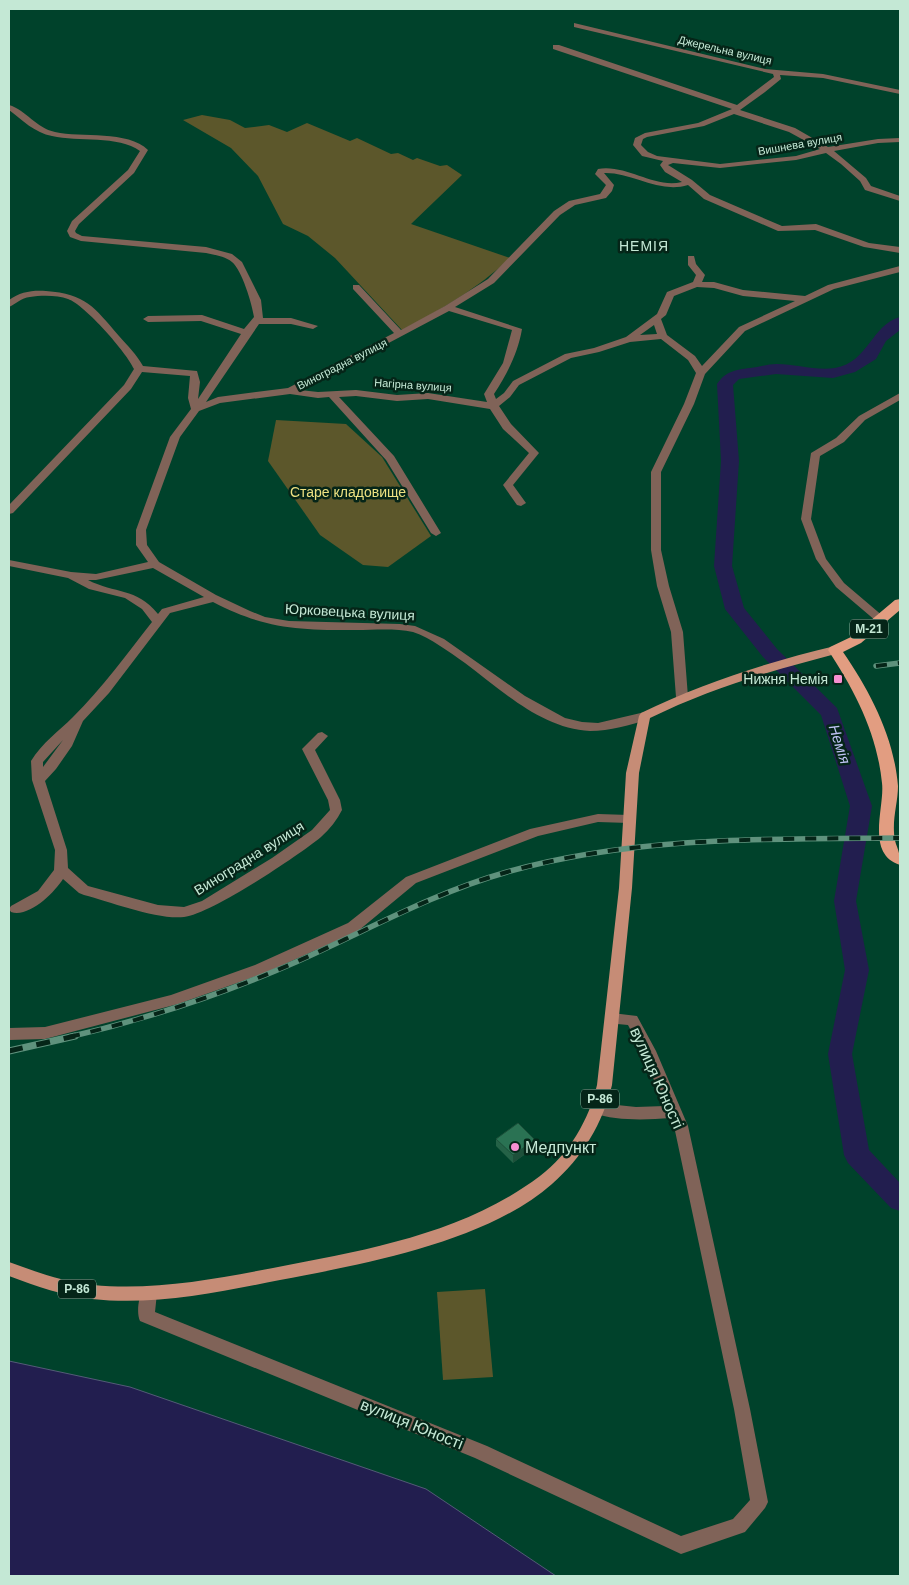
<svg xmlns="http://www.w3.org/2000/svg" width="909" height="1585" font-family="Helvetica,sans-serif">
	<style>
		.green { fill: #5c572b }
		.water { fill: #221e4f; stroke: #535b77 }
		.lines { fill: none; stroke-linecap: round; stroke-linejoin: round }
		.river { fill: #221e4f; fill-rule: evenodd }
		.minor { fill: #806358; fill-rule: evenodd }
		.major { fill: #c68c76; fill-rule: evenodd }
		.highway { fill: #e29d81; fill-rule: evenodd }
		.rail-far1-casing { stroke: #5f927d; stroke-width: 5.5 }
		.rail-casing { stroke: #5f927d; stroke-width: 7 }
		.rail-far1 { stroke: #052518; stroke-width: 4; stroke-dasharray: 11; stroke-linecap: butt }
		.rail { stroke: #052518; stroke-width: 5; stroke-dasharray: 14; stroke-linecap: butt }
		.wall { fill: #246247 }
		.shaded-wall { fill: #1d503a }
		.building { fill: #2a7253; stroke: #1d503a }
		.poi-dot { fill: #f590d1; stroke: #052518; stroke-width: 2 }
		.labels { text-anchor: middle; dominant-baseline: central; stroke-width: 5; stroke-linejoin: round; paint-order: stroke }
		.far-street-label { font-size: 11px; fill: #c4e8d5; stroke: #052518 }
		.shield { fill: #052518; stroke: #8bae9c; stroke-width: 1 }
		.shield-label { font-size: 12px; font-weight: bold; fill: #c4e8d5 }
		.far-quarter-label { font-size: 14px; letter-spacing: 1px; fill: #c4e8d5; stroke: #052518 }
		.park-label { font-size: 14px; fill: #ede182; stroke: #052518 }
		.street-label { font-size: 14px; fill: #c4e8d5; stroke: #052518 }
		.poi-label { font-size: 14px; fill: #c4e8d5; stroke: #052518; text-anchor: end }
		.water-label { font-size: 15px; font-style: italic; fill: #bfc2f4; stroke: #052518 }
		.near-street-label { font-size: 16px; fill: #c4e8d5; stroke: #052518 }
		.near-poi-label { font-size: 16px; fill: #c4e8d5; stroke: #052518; text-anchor: start }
	</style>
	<rect width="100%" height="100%" fill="#00422b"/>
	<g class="green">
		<path d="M202 115 230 120 245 128 269 125 287 132 307 123 350 141 357 138 391 154 398 153 413 160 417 158 440 166 447 165 462 175 411 224 510 258C477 289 442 309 402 330L335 258 308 236 283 224 258 176 231 148 183 120Z"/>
		<path d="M276 420 346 424 382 457 431 536 388 567 363 565 320 535 268 461Z"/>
		<path d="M485 1289 493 1377 443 1380 437 1292Z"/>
	</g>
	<path class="water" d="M9 1361 130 1387 426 1489 556 1576H9Z"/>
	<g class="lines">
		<path class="river" d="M900 317V330L886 341 876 359 855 372 833 378 776 374 739 379 733 385 739 461 732 566 744 608 777 649 837 708 872 806 856 901 869 970 852 1054 869 1150 900 1183V1211L891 1208 848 1163 844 1155 828 1054 845 970 834 901 850 806 821 715 763 657 725 609 714 566 721 461 717 384C726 371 735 370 750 368 759 367 768 364 777 364 795 364 816 371 835 368 869 362 871 325 900 317Z"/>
		<g class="minor">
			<path d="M574 23 765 69 823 74 900 90V94L823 78 780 75 781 79 765 92 740 110 795 128 828 147 878 139 900 138V142L878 143 834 151 866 178 871 186 900 196V201L865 190 860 181 841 164 826 153 796 160 720 168 673 163 668 165 692 180 710 195 782 226 816 224 869 243 900 247V253L864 247 815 230 778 231 704 199 688 185C659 194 632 172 604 173L614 185 612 191 606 198 575 205 560 215 494 283 455 307 522 329C518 353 507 374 494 394L496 399 504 393 513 381 565 354 594 348 626 337 657 314 667 292 693 282 696 275 688 265V256H694L696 264 705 275 702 282H714L743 290 805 296 828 285 900 266V272L834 289 745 331 705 374 694 404 661 472V550L669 586 683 632 688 697 686 700 682 701 676 697 671 632 657 586 651 550V472L684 404 696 373 688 360 661 339 630 342 599 352 571 358 519 385 510 397 499 406 511 424 539 453 513 485 526 503 521 506 517 505 503 485 529 453 503 429 490 409 428 399 397 401 356 396 339 397 394 456 441 533 436 536 431 533 386 460 329 397 318 398 290 394 220 403 199 411 180 437 146 530 147 545 159 562 216 595 250 611 265 617 289 621 400 624 415 626 444 639 525 696 565 718 582 722 598 723 645 712 651 716 649 719C630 725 610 731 590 731 542 729 501 690 465 663 449 652 431 638 413 632 395 628 374 630 356 630 298 630 265 629 213 602L170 613 109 693 83 721 72 746 56 769 45 781 67 850 68 868 88 886 158 905 184 907 202 901 272 858 312 830 330 810 328 800 302 749 318 733 322 732 328 736 315 750 340 800 342 810C337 820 330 829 321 837 298 856 211 914 184 917 157 920 111 902 84 895L79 893 63 879C54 893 29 918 11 912L9 909 11 906 38 891 54 870 55 850 32 780 31 761C42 743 59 731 73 717 102 688 127 654 152 622L142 609 125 598 89 589 68 578 9 566V560L71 572 96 574 148 562 136 545V530L170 437 191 409 188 398 190 376 142 372 131 389 13 513 9 514V505L124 385 134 369C127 353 85 305 68 299 58 295 41 295 30 297 21 298 16 304 9 307V300C20 292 32 290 46 291 86 294 94 307 119 336 127 345 137 355 143 366L197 371 200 382 198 399 241 334 201 321 148 322 143 319 148 316 202 315 244 329 254 317C252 304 242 270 232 262 225 256 215 255 206 253L81 241 70 237 67 231 72 221 128 170 140 151C118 135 78 142 52 136 35 133 22 120 9 110V105C26 110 36 128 55 132 81 138 128 130 148 150L134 173 79 224 75 231 76 233 82 236 206 247 232 254 242 262 261 300 263 318H291L318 326 313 329 291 324H259L206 402 218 397 288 388 394 333 353 289V285H359L401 330 445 306 488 279 554 211 569 201 600 194 606 185 595 174 598 169C627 164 654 189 682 182L665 172 660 165 663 161 642 156 633 145 635 138 645 133 698 123 732 109 553 49V45H559L737 105 774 77 773 74 574 27ZM734 114 789 132 820 149 796 156 720 164 657 156 648 152 641 145 643 139 647 137 704 126ZM697 287 714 288 743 296 795 301 739 327 702 366 695 356 667 335 661 319 666 315 674 296ZM449 311 512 330 503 363 484 394 487 402 428 393 397 395 356 390 318 392 300 390ZM654 325 657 334 640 335ZM153 568 204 597 162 609 158 614C136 587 115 594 88 580H96ZM63 740 43 767V762Z"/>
			<path d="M900 393V400L865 420 844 442 820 456 811 519 826 559 844 583 884 617 886 619 880 623 876 621 836 587 816 559 801 519 811 453 836 438 859 416Z"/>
			<path d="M598 814 629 815 633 816 635 819 633 822 629 823 598 822 538 836 416 883 358 931 265 973 178 1004 45 1039 9 1040V1028L45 1027 171 995 255 965 348 923 406 877 530 829Z"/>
			<path d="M612 1013 637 1016 656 1051 688 1126 750 1409 768 1502 765 1508 745 1532 681 1554 475 1458 140 1321C136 1312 139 1297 143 1288L149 1286 155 1288 157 1293 155 1312 487 1446 681 1536 733 1519 750 1500 734 1409 674 1126 670 1118C646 1120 616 1121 593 1113L591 1109 593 1105 598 1103 636 1107 665 1106 642 1052 628 1025 607 1023 605 1019 607 1015Z"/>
		</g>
		<path class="major" d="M835 646 841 650 839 653C774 670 711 688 650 718L639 773 632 888 612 1085C603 1123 582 1158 552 1184 486 1242 365 1264 280 1280 220 1292 154 1306 92 1299 64 1296 36 1286 9 1276V1262C36 1272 64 1282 93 1285 153 1291 215 1279 273 1268 366 1250 463 1234 540 1176 569 1154 589 1120 597 1085L619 888 626 773 639 716 641 713C703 683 768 662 835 646Z"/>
		<path class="highway" d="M900 599V610L861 643 843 652C870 691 894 737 898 786 898 801 893 816 894 832 894 846 901 849 900 865 865 854 885 807 882 783 877 733 855 691 828 650L830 647 851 637 895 600Z"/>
		<defs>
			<g id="rail-far1">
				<path d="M876 666 900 663"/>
				<path d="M69 1037C147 1019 223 994 296 962 366 931 433 893 507 872 635 836 769 839 900 838"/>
			</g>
			<path id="rail" d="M9 1051 75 1036"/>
		</defs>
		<use href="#rail-far1" class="rail-far1-casing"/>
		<use href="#rail" class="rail-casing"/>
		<use href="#rail-far1" class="rail-far1"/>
		<use href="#rail" class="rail"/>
	</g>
	<path class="wall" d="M496 1139 535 1140V1147L513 1163 496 1146Z"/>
	<path class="shaded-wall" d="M535 1140V1147L513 1163V1155Z"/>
	<path class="building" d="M518 1123 535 1140 513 1155 496 1139Z"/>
	<g class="poi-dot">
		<rect x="833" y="674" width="10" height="10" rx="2.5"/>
		<circle cx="515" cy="1147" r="5"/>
	</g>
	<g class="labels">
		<g class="far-street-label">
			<text transform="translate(725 50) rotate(13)">Джерельна вулиця</text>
			<text transform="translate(800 144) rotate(-10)">Вишнева вулиця</text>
			<text transform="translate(342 364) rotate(-27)">Виноградна вулиця</text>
			<text transform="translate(413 385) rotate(4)">Нагірна вулиця</text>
		</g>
		<g class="shield">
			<rect x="850" y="619.5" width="38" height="19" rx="4"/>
			<rect x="581" y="1089.5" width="38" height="19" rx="4"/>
			<rect x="58" y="1279.5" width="38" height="19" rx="4"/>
		</g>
		<g class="shield-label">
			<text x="869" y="629">М-21</text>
			<text x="600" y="1099">Р-86</text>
			<text x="77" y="1289">Р-86</text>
		</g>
		<g class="far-quarter-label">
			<text x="644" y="246">НЕМІЯ</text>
		</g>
		<g class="park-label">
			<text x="348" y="492">Старе кладовище</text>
		</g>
		<g class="street-label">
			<text transform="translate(350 612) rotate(3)">Юрковецька вулиця</text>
			<text transform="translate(249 858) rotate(-32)">Виноградна вулиця</text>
		</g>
		<g class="poi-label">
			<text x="828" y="679">Нижня Немія</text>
		</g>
		<g class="water-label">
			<text transform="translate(840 744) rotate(72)">Немія</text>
		</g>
		<g class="near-street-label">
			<text transform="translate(657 1078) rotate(66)">вулиця Юності</text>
			<text transform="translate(412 1424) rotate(22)">вулиця Юності</text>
		</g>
		<g class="near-poi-label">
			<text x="525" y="1147">Медпункт</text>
		</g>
	</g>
	<rect width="909" height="1585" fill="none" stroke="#c4e8d5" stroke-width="20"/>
</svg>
